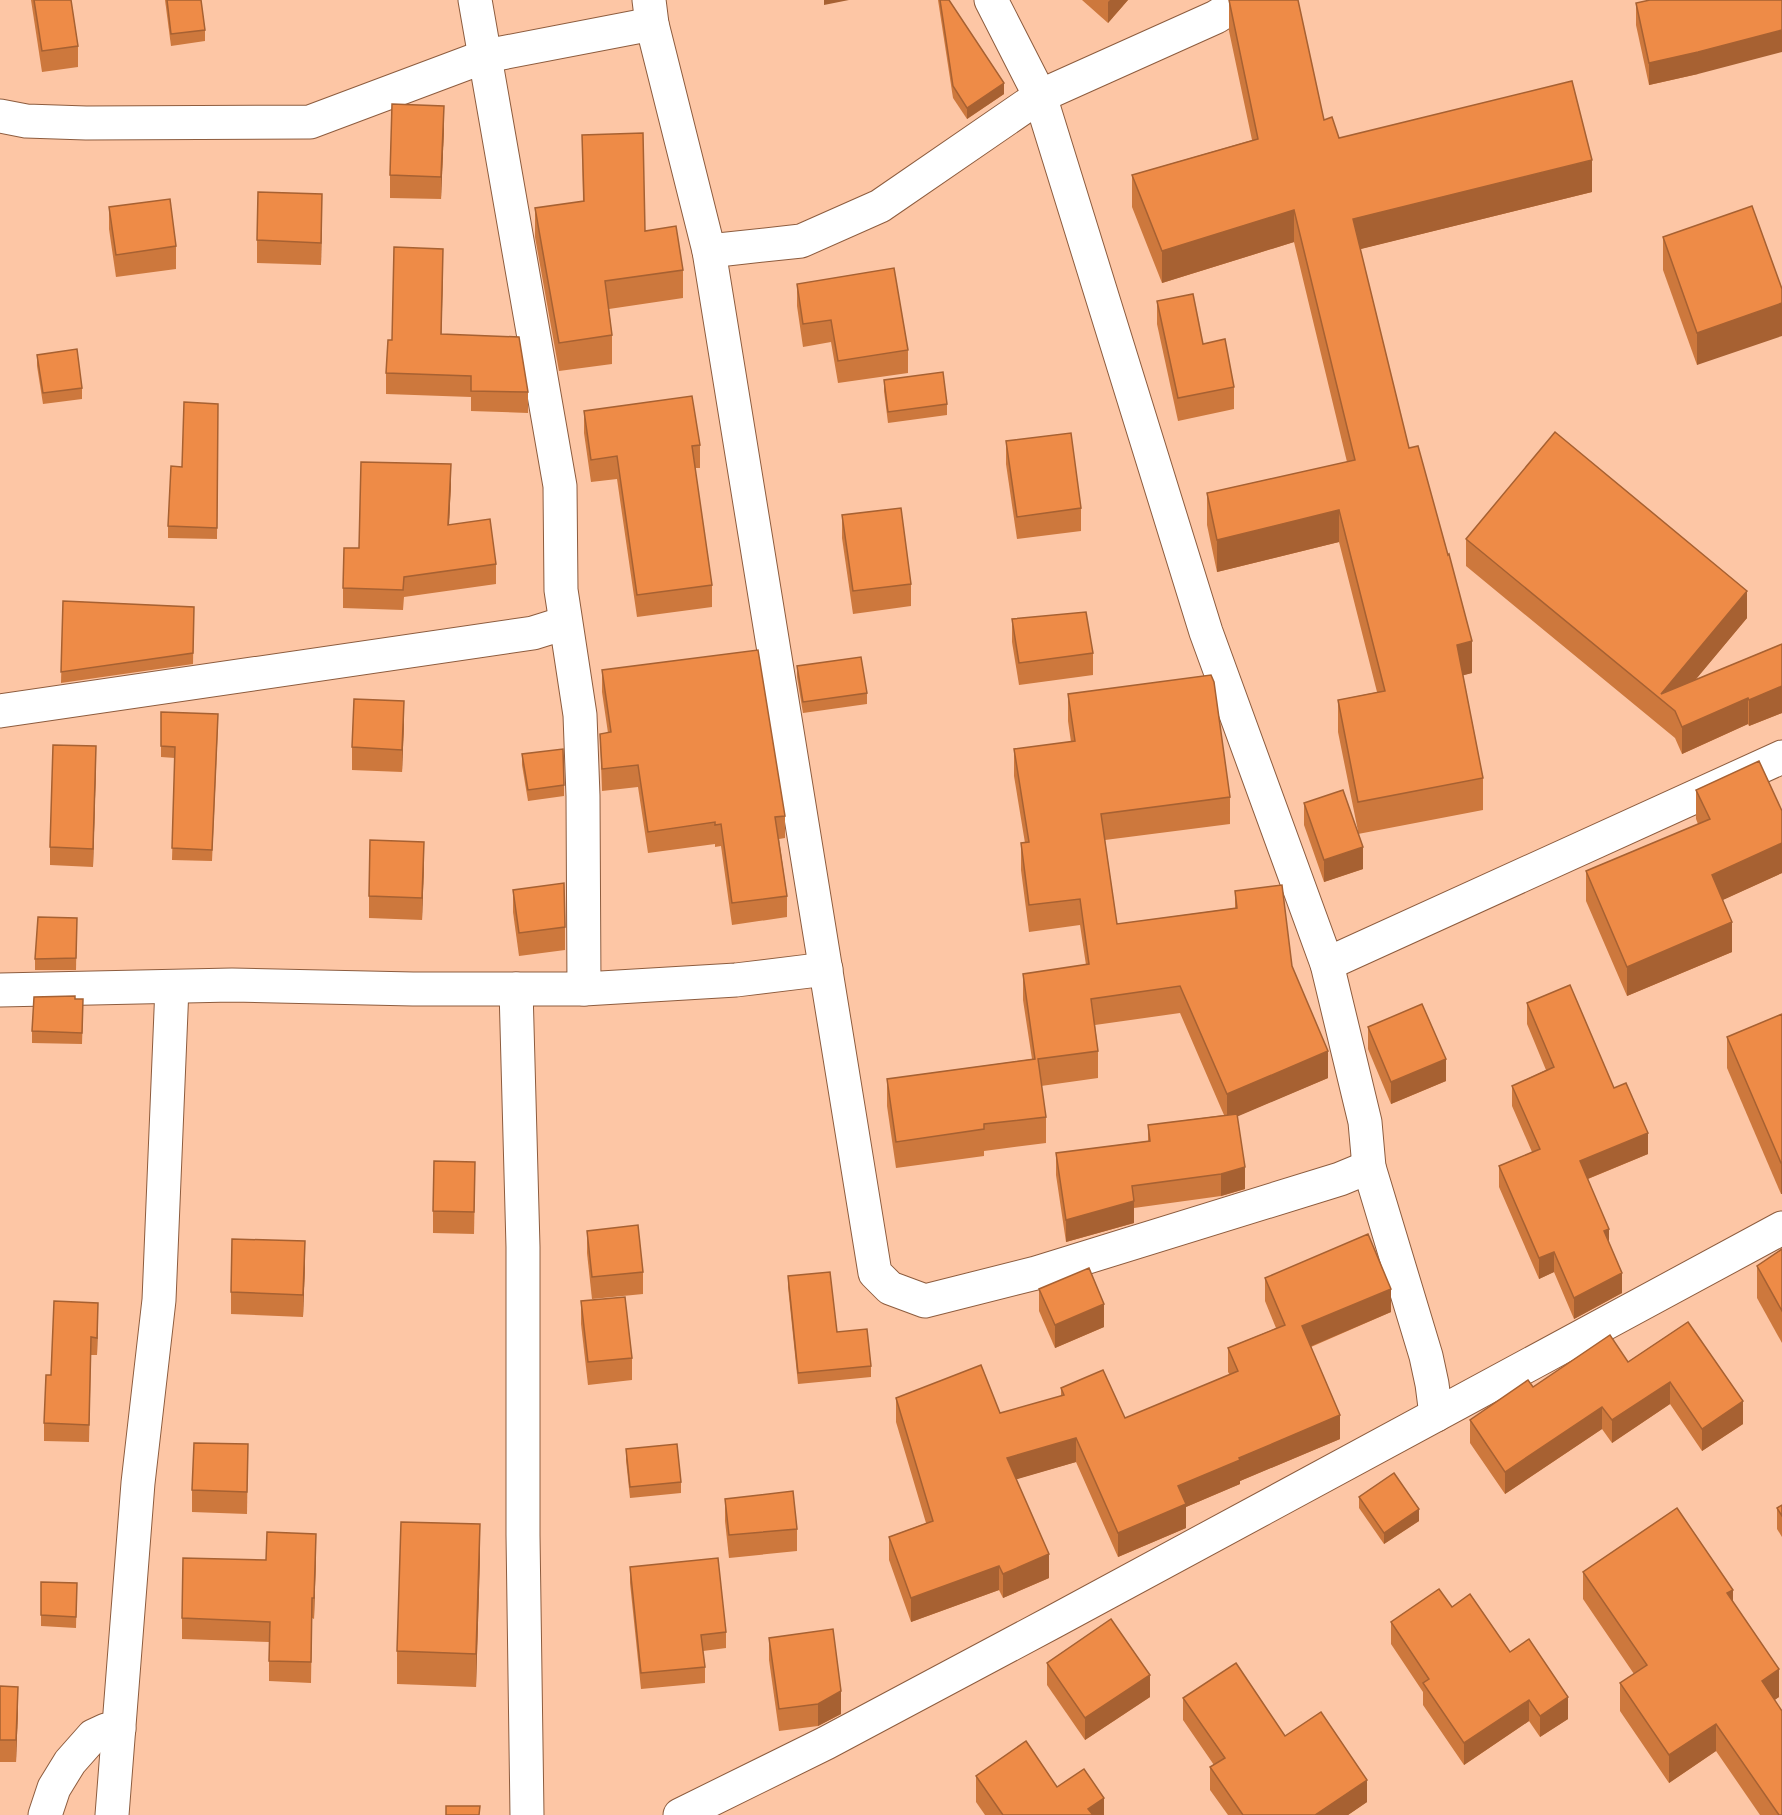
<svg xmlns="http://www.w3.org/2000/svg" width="1782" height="1815" font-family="'Asap Condensed',sans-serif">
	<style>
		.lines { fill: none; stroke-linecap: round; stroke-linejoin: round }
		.minor-casing { stroke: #8d5c3e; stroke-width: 35 }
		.minor { stroke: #fff; stroke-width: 33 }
		.wall { fill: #cd783d }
		.shaded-wall { fill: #a76132 }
		.building { fill: #ee8b47; stroke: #a76132; stroke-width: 1.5 }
	</style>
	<rect width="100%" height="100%" fill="#fdc6a5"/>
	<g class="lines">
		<defs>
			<g id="minor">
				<path d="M475 0 560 486 561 590 580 715 583 796 584 989"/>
				<path d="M649 0 652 24 709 251 875 1273 890 1288 925 1301 1036 1273 1340 1179 1369 1167"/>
				<path d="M991 0 1040 96 1206 632 1327 964 1365 1122 1369 1167 1426 1356 1432 1384 1436 1415"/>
				<path d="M0 116 26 121 86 123 310 122 486 56 652 24"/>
				<path d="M709 251 801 241 880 206 1040 96 1216 17 1243 0"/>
				<path d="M0 711 533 633 565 623"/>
				<path d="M1327 964 1782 757"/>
				<path d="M516 989 523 1247V1535L527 1815"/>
				<path d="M0 990 232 985 413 989H584L736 980 826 969"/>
				<path d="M45 1815 54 1788 70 1762 93 1736 106 1730 119 1729"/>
				<path d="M112 1815 138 1483 159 1300 172 987"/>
				<path d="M680 1815 826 1743 1053 1622 1782 1228"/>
			</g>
		</defs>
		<use href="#minor" class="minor-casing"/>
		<use href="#minor" class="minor"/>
	</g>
	<g class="wall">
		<path d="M31 0H71L78 46V67L42 72Z"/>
		<path d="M165 0H201L205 30V41L171 46Z"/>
		<path d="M938 0H949L1004 94 967 119 953 98Z"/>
		<path d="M1082 0H1128L1108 23Z"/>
		<path d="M1229 0 1339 138 1592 192 1360 249 1409 448 1472 673 1463 675 1483 778V810L1358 834 1363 869 1324 882 1304 825V803L1358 831 1338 732V700L1377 692 1339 542 1217 572 1207 525V493L1347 462 1294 242 1162 283 1132 207V175L1252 140 1229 31Z"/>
		<path d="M1636 3 1698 74 1649 85 1636 25Z"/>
		<path d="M444 128 441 199 390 198V175Z"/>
		<path d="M582 135 645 231 683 270V298L609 309 612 335V364L559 371 535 237V208L583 202Z"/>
		<path d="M109 207 176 246V269L116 277 109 229Z"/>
		<path d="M322 216 321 265 257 263V240Z"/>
		<path d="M1663 237 1782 289 1697 365 1663 270Z"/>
		<path d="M443 269 441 334 528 392V413L471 411V397L386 394V373L392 340Z"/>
		<path d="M797 284 908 350V373L838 383 831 342 803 347 797 306Z"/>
		<path d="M1157 301 1203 344 1234 387V409L1178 421 1157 324Z"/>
		<path d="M37 355 82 388V399L43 404 37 366Z"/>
		<path d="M884 380 947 404V415L888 423 884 391Z"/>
		<path d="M218 404 217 539 168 538V526L182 467Z"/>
		<path d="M584 411 700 445V468H695L712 585V607L637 617 617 479 591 482 584 433Z"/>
		<path d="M1006 441 1081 508V531L1017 539 1006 464Z"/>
		<path d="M451 483 449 525 496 564V584L404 597 403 610 343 608V588L359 548Z"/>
		<path d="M842 515 911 584V606L853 614 842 538Z"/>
		<path d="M1466 539 1747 618 1695 680 1782 644V713L1749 726 1748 724 1682 754 1675 738 1466 566Z"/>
		<path d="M63 601 194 607 193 664 61 683Z"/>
		<path d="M1012 619 1093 653V675L1019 685 1012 642Z"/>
		<path d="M797 666 867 693V704L803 713 797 677Z"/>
		<path d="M602 670 785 816V838L779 839 787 896V917L732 925 721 846 715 847V844L648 853 638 787 602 791 600 734 608 733 602 692Z"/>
		<path d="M1068 694 1230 797V824L1105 840 1117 924 1235 908V891L1292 966 1328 1078 1237 1116 1245 1189 1221 1196 1134 1208V1223L1066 1242 1056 1175V1153L1148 1141V1125L1224 1115 1180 1013 1095 1025 1098 1051V1078L1041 1086 1046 1117V1143L984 1151V1156L896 1168 887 1106V1079L1032 1059 1023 1000V974L1086 965 1080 925 1029 932 1021 870V843H1025L1014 776V749L1071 742 1068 721Z"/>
		<path d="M161 712 218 726 212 861 172 860 175 758 161 757Z"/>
		<path d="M404 723 402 772 352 770V747Z"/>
		<path d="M522 754 564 785V796L528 801 522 765Z"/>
		<path d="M96 764 93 867 50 865V847Z"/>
		<path d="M1696 790 1782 811V873L1722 900 1732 952 1627 996 1586 901V871L1698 824 1696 819Z"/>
		<path d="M424 864 422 920 369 918V896Z"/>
		<path d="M513 890 565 927V950L519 956 513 912Z"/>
		<path d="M77 918 76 970H35V959Z"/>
		<path d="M75 999 83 1010 82 1044 32 1043V1031Z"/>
		<path d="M1527 1003 1614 1088 1648 1154 1588 1179 1609 1245 1622 1293 1574 1319 1554 1272 1539 1279 1499 1187V1166L1532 1152 1512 1106V1086L1546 1070 1527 1024Z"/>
		<path d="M1782 1014V1194H1781L1727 1068V1037Z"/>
		<path d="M1368 1027 1446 1081 1391 1104 1368 1049Z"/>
		<path d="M475 1184 474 1234 433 1233V1211Z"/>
		<path d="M587 1231 643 1272V1294L592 1299 587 1253Z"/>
		<path d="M1782 1249V1343L1757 1298V1266Z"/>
		<path d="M305 1264 303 1317 231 1314V1292Z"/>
		<path d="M788 1276 837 1332 871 1366V1377L798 1384 788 1287Z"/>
		<path d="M1265 1278 1391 1312 1311 1347 1340 1439 1240 1481V1484L1186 1507V1528L1118 1557 1076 1462 1016 1479 1049 1578 1003 1598 999 1590 911 1622 889 1560V1537L926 1523 896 1422V1398L1000 1413 1061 1396V1388L1125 1418 1230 1375 1228 1372V1348L1276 1328 1265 1301Z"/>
		<path d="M1039 1289 1104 1327 1055 1348 1039 1311Z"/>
		<path d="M581 1301 632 1358V1380L588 1385 581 1324Z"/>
		<path d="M98 1320 97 1355H91L89 1442 44 1441V1423Z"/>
		<path d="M1688 1322 1743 1424 1702 1451 1670 1404 1612 1443 1602 1429 1505 1494 1470 1443V1420L1533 1387 1628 1362Z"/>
		<path d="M248 1444 247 1514 192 1512V1490Z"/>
		<path d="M626 1449 681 1482V1493L630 1498 626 1460Z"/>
		<path d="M1359 1497 1419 1521 1384 1544 1359 1508Z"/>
		<path d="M725 1499 797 1529V1551L729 1558 725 1521Z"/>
		<path d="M1782 1505V1537L1777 1529V1508Z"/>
		<path d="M316 1554 314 1619 312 1618 311 1683 269 1681V1642L182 1639V1618L266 1560Z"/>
		<path d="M480 1557 476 1687 397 1684V1651Z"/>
		<path d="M630 1567 726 1632V1648L703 1651 705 1667V1683L641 1689 630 1583Z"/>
		<path d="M1583 1572 1733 1602 1779 1697 1774 1700 1782 1815H1760L1716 1751 1669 1783 1620 1711V1683L1634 1674 1583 1599Z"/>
		<path d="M41 1582 77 1583 76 1628 41 1626Z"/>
		<path d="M1452 1607 1510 1652 1568 1719 1540 1737 1529 1721 1464 1765 1423 1705V1692L1391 1644V1622Z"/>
		<path d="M769 1638 841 1714 818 1726 779 1731 769 1660Z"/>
		<path d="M1047 1663 1150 1697 1085 1740 1047 1685Z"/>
		<path d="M0 1686 18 1709 16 1762H0Z"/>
		<path d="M1183 1698 1285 1736 1367 1802 1348 1815H1228L1210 1790V1767L1214 1765 1183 1720Z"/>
		<path d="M976 1776 1057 1787 1104 1815H985L976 1802Z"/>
	</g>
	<g class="shaded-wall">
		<path d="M824 0H849L824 5Z"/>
		<path d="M1110 0H1128L1108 23V2Z"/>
		<path d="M1782 30V52L1698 74 1649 85V63Z"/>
		<path d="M1004 83V94L967 119V108Z"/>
		<path d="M444 106V128L441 199V177Z"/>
		<path d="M1592 160V192L1353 251V219Z"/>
		<path d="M322 194V216L321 265V243Z"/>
		<path d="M1294 210V242L1162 283V251Z"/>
		<path d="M443 249V269L441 355V334Z"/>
		<path d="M1782 303V336L1697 365V333Z"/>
		<path d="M451 464V483L448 545V525Z"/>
		<path d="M1339 510V542L1217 572V540Z"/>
		<path d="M1747 591V618L1672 708 1661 694Z"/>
		<path d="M1472 641V673L1457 677V645Z"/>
		<path d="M1782 686V713L1749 726V700Z"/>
		<path d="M1748 698V724L1682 754V727Z"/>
		<path d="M404 701V723L402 772V750Z"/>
		<path d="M96 746V764L93 867V849Z"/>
		<path d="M424 842V864L422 920V898Z"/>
		<path d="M1782 843V873L1712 905V875Z"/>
		<path d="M1363 847V869L1324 882V860Z"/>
		<path d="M1732 922V952L1627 996V967Z"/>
		<path d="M1328 1051V1078L1227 1121V1094Z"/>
		<path d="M1446 1059V1081L1391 1104V1082Z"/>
		<path d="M1648 1133V1154L1580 1182V1161Z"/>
		<rect x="1781" y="1163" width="1" height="31"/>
		<path d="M1245 1167V1189L1221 1196V1174Z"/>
		<path d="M1134 1201V1223L1066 1242V1220Z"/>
		<path d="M1609 1229V1250L1604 1231Z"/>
		<path d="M305 1241V1264L303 1317V1295Z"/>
		<path d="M1554 1252V1272L1539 1279V1258Z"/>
		<path d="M1622 1273V1293L1574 1319V1298Z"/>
		<path d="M1391 1289V1312L1302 1350V1326Z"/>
		<path d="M98 1303V1320L97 1355V1338Z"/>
		<path d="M1104 1304V1327L1055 1348V1325Z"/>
		<path d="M1670 1382V1404L1612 1443V1420Z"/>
		<path d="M1743 1401V1424L1702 1451V1429Z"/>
		<path d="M1602 1407V1429L1505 1494V1472Z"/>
		<path d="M1340 1415V1439L1240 1481V1484L1186 1507V1528L1118 1557V1533L1178 1486 1239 1458Z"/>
		<path d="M1076 1438V1462L1007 1482V1458Z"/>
		<path d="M1419 1509V1521L1384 1544V1533Z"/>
		<path d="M480 1524V1557L476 1687V1654Z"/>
		<path d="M316 1534V1554L314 1619V1598Z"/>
		<path d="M1049 1554V1578L1003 1598V1574Z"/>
		<path d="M999 1566V1590L911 1622V1598Z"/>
		<path d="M1733 1590V1617L1727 1593Z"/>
		<path d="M1779 1669V1697L1762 1709V1681Z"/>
		<path d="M1150 1675V1697L1085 1740V1718Z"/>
		<path d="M18 1687V1709L16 1762V1740Z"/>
		<path d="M841 1691V1714L818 1726V1704Z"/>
		<path d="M1568 1697V1719L1540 1737V1716Z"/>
		<path d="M1529 1700V1721L1464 1765V1743Z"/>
		<path d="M1716 1724V1751L1669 1783V1755Z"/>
		<path d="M1367 1780V1802L1348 1815H1315Z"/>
		<path d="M1104 1798V1815H1088V1809Z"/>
	</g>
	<g class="building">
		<path d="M34 0H71L78 46 42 51Z"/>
		<path d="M167 0H201L205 30 171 34Z"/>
		<path d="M940 0H949L1004 83 967 108 953 86Z"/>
		<path d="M1229 0H1298L1324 120 1332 117 1339 138 1572 81 1592 160 1353 219 1409 448 1418 446 1448 555 1449 554 1472 641 1457 645 1483 778 1358 802 1338 700 1385 691 1339 510 1217 540 1207 493 1355 460 1294 210 1162 251 1132 175 1258 139Z"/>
		<path d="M1650 0H1782V30L1698 52 1649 63 1636 3Z"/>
		<path d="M392 104 444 106 441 177 390 175Z"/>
		<path d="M643 133 645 231 676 226 683 270 605 281 612 335 559 343 535 208 584 201 582 135Z"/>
		<path d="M258 192 322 194 321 243 257 240Z"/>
		<path d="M170 199 176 246 116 255 109 207Z"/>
		<path d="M1752 206 1782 289V303L1697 333 1663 237Z"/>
		<path d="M394 247 443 249 441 334 519 337 528 392 471 391V376L386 373 388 340H392Z"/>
		<path d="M894 268 908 350 838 361 831 320 803 324 797 284Z"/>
		<path d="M1193 294 1203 344 1225 339 1234 387 1178 398 1157 301Z"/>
		<path d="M77 349 82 388 43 393 37 355Z"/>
		<path d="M943 372 947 404 888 412 884 380Z"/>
		<path d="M692 396 700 445 692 446 712 585 637 595 617 456 591 460 584 411Z"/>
		<path d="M184 402 218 404 217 528 168 526 171 466 182 467Z"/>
		<path d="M1555 432 1747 591 1661 694 1782 644V686L1749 700 1748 698 1682 727 1675 711 1466 539Z"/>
		<path d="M1071 433 1081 508 1017 517 1006 441Z"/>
		<path d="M361 462 451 464 448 525 490 519 496 564 404 577 403 590 343 588 344 548H359Z"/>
		<path d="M901 508 911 584 853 591 842 515Z"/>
		<path d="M63 601 194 607 193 653 61 672Z"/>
		<path d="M1086 612 1093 653 1019 663 1012 619Z"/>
		<path d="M758 650 785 816 775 817 787 896 732 903 721 824 715 825V822L648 832 638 765 602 769 600 734 611 732 602 670Z"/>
		<path d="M861 657 867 693 803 702 797 666Z"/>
		<path d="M1211 675 1214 682 1230 797 1101 814 1117 924 1237 908 1235 891 1282 885 1292 966 1328 1051 1227 1094 1180 986 1091 999 1098 1051 1038 1059 1046 1117 984 1124V1129L896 1142 887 1079 1035 1059 1023 974 1089 964 1080 899 1029 905 1021 843 1029 842 1014 749 1075 741 1068 694Z"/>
		<path d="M354 699 404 701 402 750 352 747Z"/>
		<path d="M161 712 218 714 212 850 172 848 175 747 161 746Z"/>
		<path d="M53 745 96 746 93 849 50 847Z"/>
		<path d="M563 749 564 785 528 790 522 754Z"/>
		<path d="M1759 761 1782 811V843L1712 875 1732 922 1627 967 1586 871 1710 819 1696 790Z"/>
		<path d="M1343 790 1363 847 1324 860 1304 803Z"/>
		<path d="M370 840 424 842 422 898 369 896Z"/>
		<path d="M564 883 565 927 519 933 513 890Z"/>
		<path d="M38 917 77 918 76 958 35 959Z"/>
		<path d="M1570 985 1614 1088 1626 1083 1648 1133 1580 1161 1609 1229 1604 1231 1622 1273 1574 1298 1554 1252 1539 1258 1499 1166 1540 1149 1512 1086 1554 1067 1527 1003Z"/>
		<path d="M75 996V999H83L82 1033 32 1031 34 997Z"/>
		<path d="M1422 1004 1446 1059 1391 1082 1368 1027Z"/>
		<path d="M1782 1014V1163H1781L1727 1037Z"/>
		<path d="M1237 1114 1245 1167 1221 1174 1132 1186 1134 1201 1066 1220 1056 1153 1150 1141 1148 1125Z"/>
		<path d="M434 1161 475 1162 474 1212 433 1211Z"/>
		<path d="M638 1225 643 1272 592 1277 587 1231Z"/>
		<path d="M1368 1234 1391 1289 1302 1326 1340 1415 1239 1458 1240 1460 1178 1486 1186 1504 1118 1533 1076 1438 1007 1458 1049 1554 1003 1574 999 1566 911 1598 889 1537 933 1521 896 1398 981 1365 1000 1413 1064 1395 1061 1388 1103 1370 1125 1418 1238 1371 1228 1348 1285 1325 1265 1278Z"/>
		<path d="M232 1239 305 1241 303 1295 231 1292Z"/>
		<path d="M1782 1249V1311L1757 1266Z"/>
		<path d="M1089 1268 1104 1304 1055 1325 1039 1289Z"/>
		<path d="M830 1272 837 1332 867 1329 871 1366 798 1373 788 1276Z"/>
		<path d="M625 1297 632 1358 588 1362 581 1301Z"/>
		<path d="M54 1301 98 1303 97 1338 91 1337 89 1425 44 1423 46 1375H51Z"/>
		<path d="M1688 1322 1743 1401 1702 1429 1670 1382 1612 1420 1602 1407 1505 1472 1470 1420 1528 1380 1533 1387 1610 1335 1628 1362Z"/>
		<path d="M194 1443 248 1444 247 1492 192 1490Z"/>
		<path d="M677 1444 681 1482 630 1487 626 1449Z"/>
		<path d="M1394 1473 1419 1509 1384 1533 1359 1497Z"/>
		<path d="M793 1491 797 1529 729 1535 725 1499Z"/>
		<path d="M1782 1505V1516L1777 1508Z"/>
		<path d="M1677 1508 1733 1590 1727 1593 1779 1669 1762 1681 1782 1711V1815H1779L1716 1724 1669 1755 1620 1683 1647 1665 1583 1572Z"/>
		<path d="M401 1522 480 1524 476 1654 397 1651Z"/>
		<path d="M267 1532 316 1534 314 1598H312L311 1662 269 1661 270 1622 182 1618 183 1558 266 1560Z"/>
		<path d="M718 1558 726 1632 701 1635 705 1667 641 1673 630 1567Z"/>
		<path d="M41 1582 77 1583 76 1617 41 1615Z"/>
		<path d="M1439 1589 1452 1607 1470 1594 1510 1652 1529 1639 1568 1697 1540 1716 1529 1700 1464 1743 1423 1683 1429 1679 1391 1622Z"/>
		<path d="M1111 1619 1150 1675 1085 1718 1047 1663Z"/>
		<path d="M833 1629 841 1691 818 1704 779 1709 769 1638Z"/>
		<path d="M1236 1663 1285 1736 1321 1712 1367 1780 1315 1815H1243L1210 1767 1225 1758 1183 1698Z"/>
		<path d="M0 1686 18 1687 16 1740H0Z"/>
		<path d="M1026 1741 1057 1787 1084 1769 1104 1798 1088 1809 1093 1815H1003L976 1776Z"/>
		<path d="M446 1806H480L479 1815H446Z"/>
	</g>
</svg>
